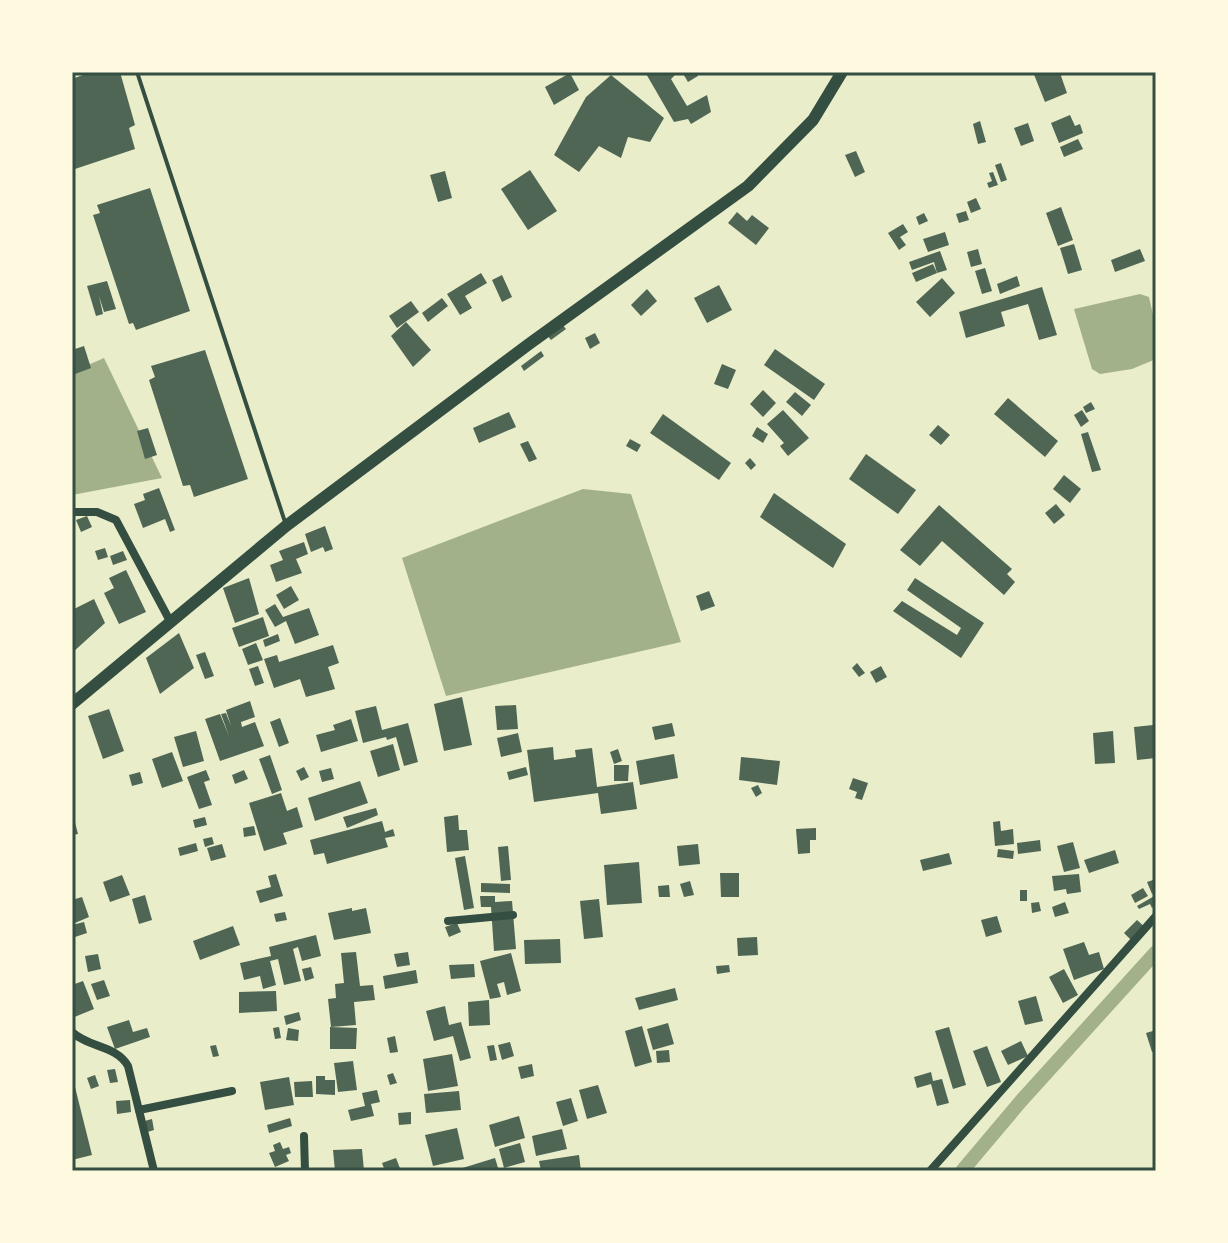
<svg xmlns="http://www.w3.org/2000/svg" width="1228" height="1243" font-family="'Asap Condensed',sans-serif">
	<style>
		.water { fill: #a3b18a }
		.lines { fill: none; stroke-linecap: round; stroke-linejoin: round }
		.canal { stroke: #a3b18a; stroke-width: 14 }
		.building { fill: #4f6655 }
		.service { stroke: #344e41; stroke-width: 4 }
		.minor { stroke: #344e41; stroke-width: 8 }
		.trunk { stroke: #344e41; stroke-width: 12 }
		.neatline { fill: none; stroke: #344e41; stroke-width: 3 }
	</style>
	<rect width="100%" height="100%" fill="#e9edc9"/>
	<g class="water">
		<path d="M1140 294 1149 297 1156 328V359L1132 369 1100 374 1092 369 1074 309Z"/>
		<path d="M104 358 162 478 72 495V372Z"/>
		<path d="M583 489 631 494 681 642 446 696 402 558Z"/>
	</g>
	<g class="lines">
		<path class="canal" d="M962 1171 1021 1101 1156 952"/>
	</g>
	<g class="building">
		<path d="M91 72H120L135 125 129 128 135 149 72 170V79Z"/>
		<path d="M645 72H678L671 79 687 106 707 95 711 112 691 124 688 119 674 122Z"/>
		<path d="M682 72H696L698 76 688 82Z"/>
		<path d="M1033 72H1063L1061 76 1067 93 1045 102Z"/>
		<path d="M570 73 579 90 554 105 545 87Z"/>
		<path d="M611 75 664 118 650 142 628 137 621 158 599 146 579 172 554 155 586 97Z"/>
		<path d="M1070 115 1075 126 1080 124 1083 133 1059 143 1051 123Z"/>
		<path d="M980 121 986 142 978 144 973 124Z"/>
		<path d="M1028 123 1034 141 1021 146 1014 128Z"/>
		<path d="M1078 139 1083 149 1064 157 1060 147Z"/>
		<path d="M856 151 865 172 855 177 845 155Z"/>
		<path d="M1001 163 1007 180 1001 182 995 165Z"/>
		<path d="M530 170 557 211 528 230 501 189Z"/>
		<path d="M445 171 452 198 438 202 430 175Z"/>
		<path d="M993 172 998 185 989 188 987 183 992 181 989 173Z"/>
		<path d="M150 188 190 311 136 330 133 323 129 324 93 215 100 213 97 205Z"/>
		<path d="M976 198 981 209 971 213 967 202Z"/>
		<path d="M1061 207 1073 240 1058 246 1046 213Z"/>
		<path d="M966 211 969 220 959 223 956 214Z"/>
		<path d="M737 212 747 221 752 215 769 228 756 245 728 223Z"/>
		<path d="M924 213 928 221 919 225 916 217Z"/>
		<path d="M903 224 908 232 900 237 906 245 899 250 888 233Z"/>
		<path d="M945 232 949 245 928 252 923 239Z"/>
		<path d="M1074 244 1082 270 1068 274 1060 248Z"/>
		<path d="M978 249 982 264 971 267 967 252Z"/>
		<path d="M1140 249 1145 261 1115 272 1111 260Z"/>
		<path d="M940 251 947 270 937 273 934 262 912 270 909 262Z"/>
		<path d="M933 264 937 273 916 282 912 273Z"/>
		<path d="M985 268 992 291 982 294 975 271Z"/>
		<path d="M481 273 487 283 465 296 472 308 460 315 447 294Z"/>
		<path d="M502 275 512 297 502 302 492 280Z"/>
		<path d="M1017 276 1020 286 1000 294 997 284Z"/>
		<path d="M942 278 955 293 930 317 916 302Z"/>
		<path d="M107 281 116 309 104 312 99 296 103 314 96 316 87 286Z"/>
		<path d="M719 285 732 310 707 323 694 298Z"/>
		<path d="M1042 287 1057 335 1039 340 1028 304 1001 312 1005 326 966 338 959 312Z"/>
		<path d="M647 289 657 301 641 316 631 305Z"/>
		<path d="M442 298 448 306 428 322 422 313Z"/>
		<path d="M411 301 419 312 397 328 389 316Z"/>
		<path d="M406 322 431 350 413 367 391 336Z"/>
		<path d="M562 324 566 329 551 340 547 335Z"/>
		<path d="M595 333 600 343 590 349 585 338Z"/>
		<path d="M84 346 91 368 75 374 72 350Z"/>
		<path d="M775 349 825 384 814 400 764 365Z"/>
		<path d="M205 350 248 479 194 497 190 485 183 486 149 380 155 377 151 366Z"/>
		<path d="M541 351 544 356 524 371 521 366Z"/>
		<path d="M722 364 736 370 728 389 714 384Z"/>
		<path d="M763 390 776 403 763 417 750 404Z"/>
		<path d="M795 392 811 405 802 416 786 402Z"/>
		<path d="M1008 398 1058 441 1045 457 994 414Z"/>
		<path d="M1091 402 1095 409 1086 413 1083 407Z"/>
		<path d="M783 410 809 438 788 456 780 446 784 443 767 424Z"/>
		<path d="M1082 410 1089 421 1081 427 1074 415Z"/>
		<path d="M509 412 516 427 479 443 473 428Z"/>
		<path d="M663 414 731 463 719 480 650 433Z"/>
		<path d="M938 425 950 435 941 445 929 435Z"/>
		<path d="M757 427 768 434 763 443 752 436Z"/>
		<path d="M148 428 157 455 145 459 137 431Z"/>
		<path d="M1088 432 1101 470 1092 472 1081 434Z"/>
		<path d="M630 439 641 445 637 452 626 446Z"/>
		<path d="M528 441 537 459 529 462 520 444Z"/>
		<path d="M866 454 916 490 898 514 849 479Z"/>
		<path d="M750 458 756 465 751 470 745 463Z"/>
		<path d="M1064 475 1081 489 1070 503 1053 489Z"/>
		<path d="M159 488 175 530 170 532 165 519 143 528 134 504 145 500 143 494Z"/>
		<path d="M774 493 846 544 833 568 760 517Z"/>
		<path d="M1056 504 1065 515 1054 524 1045 513Z"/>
		<path d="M939 505 1012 569 1007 574 1015 582 1004 595 942 541 920 566 900 550Z"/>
		<path d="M87 516 92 527 81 532 76 520Z"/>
		<path d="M325 526 333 549 325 552 323 547 311 552 305 534Z"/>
		<path d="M304 542 308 554 296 559 302 573 276 582 270 565 283 560 279 551Z"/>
		<path d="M105 548 108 557 98 560 95 551Z"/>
		<path d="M123 551 127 560 113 565 110 556Z"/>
		<path d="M126 570 146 612 119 624 104 593 114 588 109 578Z"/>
		<path d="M249 578 259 614 235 623 223 588Z"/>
		<path d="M915 578 984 623 961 658 893 611 902 601 957 635 961 628 907 590Z"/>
		<path d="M291 586 299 600 284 609 276 595Z"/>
		<path d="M709 591 715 606 701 611 696 596Z"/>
		<path d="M94 599 105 623 72 653V610Z"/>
		<path d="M275 604 283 617 309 608 319 635 295 644 286 621 275 627 265 610Z"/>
		<path d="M263 617 269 636 239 647 232 628Z"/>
		<path d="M179 633 194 668 160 694 146 658Z"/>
		<path d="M278 634 280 641 265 647 263 640Z"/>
		<path d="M256 643 263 660 248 665 242 649Z"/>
		<path d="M333 645 339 663 328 667 335 689 306 697 300 679 274 688 264 659 277 655 279 662Z"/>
		<path d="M205 652 214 676 205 679 196 655Z"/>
		<path d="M857 663 865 673 859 677 852 668Z"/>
		<path d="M258 666 264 683 255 686 249 669Z"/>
		<path d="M881 666 887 677 876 683 870 672Z"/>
		<path d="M462 697 472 745 444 751 434 704Z"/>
		<path d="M250 701 255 717 241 722 242 727 255 722 264 746 220 761 205 719 220 714 229 736 221 714 226 713 231 726 226 710Z"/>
		<path d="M516 705 518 729 497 730 495 706Z"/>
		<path d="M376 706 382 730 408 723 418 762 404 766 396 737 387 740 386 737 363 743 355 711Z"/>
		<path d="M109 709 124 751 103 759 88 716Z"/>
		<path d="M280 718 289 743 279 747 270 722Z"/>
		<path d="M351 719 358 741 321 752 316 735 335 730 333 725Z"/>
		<path d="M672 723 675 736 655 740 652 727Z"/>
		<path d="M1153 725 1156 758 1137 760 1134 727Z"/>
		<path d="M196 731 204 761 183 767 174 737Z"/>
		<path d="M1113 731 1115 763 1095 764 1093 733Z"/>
		<path d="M518 733 522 752 501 757 497 738Z"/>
		<path d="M393 744 400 770 378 777 370 751Z"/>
		<path d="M553 747 554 760 576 757 575 750 592 748 597 787 633 782 637 809 601 814 598 793 534 802 527 750Z"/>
		<path d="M618 749 622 761 614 764 610 752Z"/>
		<path d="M172 752 183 781 162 788 152 759Z"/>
		<path d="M674 754 678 778 640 785 636 761Z"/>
		<path d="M270 755 282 790 272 794 259 759Z"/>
		<path d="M741 757 780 761 777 785 739 780Z"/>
		<path d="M614 765H629L628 781H614Z"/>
		<path d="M304 767 309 777 301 781 296 771Z"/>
		<path d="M526 767 528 775 509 780 507 772Z"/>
		<path d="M331 768 334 779 322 782 319 771Z"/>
		<path d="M206 770 210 780 204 782 212 805 199 809 187 777Z"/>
		<path d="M244 770 248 779 235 784 232 775Z"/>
		<path d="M140 772 143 783 132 786 129 775Z"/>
		<path d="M853 778 868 783 862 800 855 798 857 792 849 789Z"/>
		<path d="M360 781 368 803 315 821 308 798Z"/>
		<path d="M758 785 762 793 756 797 751 788Z"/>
		<path d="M281 793 287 811 297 807 303 827 283 833 287 844 264 851 249 803Z"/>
		<path d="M376 808 378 815 347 828 343 817Z"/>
		<path d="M73 815 78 834 72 835V816Z"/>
		<path d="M458 815 459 830H467L469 850 447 852 444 817Z"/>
		<path d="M205 817 207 825 195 828 193 820Z"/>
		<path d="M382 821 385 832 393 829 395 836 385 838 388 847 327 864 324 853 314 855 310 840Z"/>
		<path d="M1000 821 1001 831 1013 829 1014 844 995 846 993 822Z"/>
		<path d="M254 826 256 835 244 837 243 828Z"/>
		<path d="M816 828V840H810V853L798 854 796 829Z"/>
		<path d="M212 837 214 844 205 847 203 839Z"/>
		<path d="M1040 840 1041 851 1018 854 1017 843Z"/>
		<path d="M1073 842 1080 868 1064 872 1057 846Z"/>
		<path d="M196 843 198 851 180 856 178 848Z"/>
		<path d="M222 844 226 857 211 861 207 848Z"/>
		<path d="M698 844 700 864 679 866 677 846Z"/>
		<path d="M508 846 511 880 501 881 498 847Z"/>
		<path d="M998 849 1014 851 1013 859 997 857Z"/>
		<path d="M1115 850 1119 863 1089 873 1084 860Z"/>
		<path d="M949 853 952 864 923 871 920 860Z"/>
		<path d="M465 856 474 908 464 910 455 858Z"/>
		<path d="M639 862 642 903 607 905 604 865Z"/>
		<path d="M720 873H739V897H721Z"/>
		<path d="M276 874 283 896 260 903 256 891 271 887 268 876Z"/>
		<path d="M1079 874 1081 892 1067 894 1066 889 1054 891 1052 876Z"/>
		<path d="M122 875 130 895 110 902 103 882Z"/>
		<path d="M1156 879V892L1152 894 1147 882Z"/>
		<path d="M690 881 694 895 684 897 680 884Z"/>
		<path d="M481 883 510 884V893L481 892Z"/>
		<path d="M669 885 670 897H659L658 886Z"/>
		<path d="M1143 888 1148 896 1135 903 1131 895Z"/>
		<rect x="1020" y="890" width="7" height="11"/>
		<path d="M145 895 152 920 139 924 132 899Z"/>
		<path d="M1156 895V905L1152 908 1150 904 1139 909 1137 906Z"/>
		<path d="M480 896H495V902L512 901 516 949 494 951 491 907H481Z"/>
		<path d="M82 897 89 917 75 923 72 900Z"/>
		<path d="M599 899 603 937 584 939 580 901Z"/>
		<path d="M1039 902 1041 911 1032 913 1031 903Z"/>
		<path d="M1065 902 1069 913 1055 917 1052 907Z"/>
		<path d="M352 908V911L366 908 371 933 334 940 328 913Z"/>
		<path d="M285 912 287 920 276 922 274 914Z"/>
		<path d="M997 916 1002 932 986 937 981 920Z"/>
		<path d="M1137 920 1147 929 1133 942 1124 933Z"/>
		<path d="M84 922 87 933 72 938V925Z"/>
		<path d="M457 923 461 932 449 937 445 927Z"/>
		<path d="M233 926 240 945 200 960 193 941Z"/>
		<path d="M316 935 321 956 302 961 298 947 293 949 301 981 284 985 278 959 270 961 276 985 263 989 260 976 244 980 240 963 271 956 269 947Z"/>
		<path d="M757 937 758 955 738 956 737 938Z"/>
		<path d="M560 939 561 963 525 964 524 940Z"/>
		<path d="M1084 942 1089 955 1099 952 1104 969 1074 980 1063 949Z"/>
		<path d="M356 952 360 986 373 985 375 1000 354 1002 356 1025 331 1027 328 999 336 998 335 984 344 983 341 953Z"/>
		<path d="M408 952 410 965 397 967 394 954Z"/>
		<path d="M511 953 521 991 507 995 504 982 497 984 501 997 490 999 480 961Z"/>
		<path d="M98 954 101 969 88 972 85 956Z"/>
		<path d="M474 964 475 977 451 979 449 965Z"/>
		<path d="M729 965 730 972 717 974 716 966Z"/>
		<path d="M311 967 314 978 305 981 302 969Z"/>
		<path d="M1064 969 1078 995 1063 1003 1049 977Z"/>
		<path d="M416 970 418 983 385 989 383 976Z"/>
		<path d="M104 980 110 996 97 1000 91 984Z"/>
		<path d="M83 981 94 1009 72 1018V985Z"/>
		<path d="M675 988 678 1000 639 1010 635 998Z"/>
		<path d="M276 991 277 1011 239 1013V992Z"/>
		<path d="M1036 996 1043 1021 1025 1025 1018 1001Z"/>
		<path d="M489 1000 490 1025 469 1026 468 1002Z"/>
		<path d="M445 1006 449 1025 461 1022 471 1058 460 1061 453 1036 434 1041 426 1011Z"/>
		<path d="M299 1012 301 1020 286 1025 284 1016Z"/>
		<path d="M129 1020 133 1032 147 1028 150 1037 115 1049 107 1027Z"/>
		<path d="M668 1023 674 1044 653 1050 647 1029Z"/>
		<path d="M642 1026 652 1062 635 1067 625 1031Z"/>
		<path d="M279 1027 281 1038 275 1039 273 1028Z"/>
		<path d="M330 1027 357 1028 356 1049H330Z"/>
		<path d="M949 1027 966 1085 953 1089 935 1031Z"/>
		<path d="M288 1028 299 1030 298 1041 286 1040Z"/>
		<path d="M1156 1030V1051L1152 1052 1146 1033Z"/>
		<path d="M395 1036 398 1052 390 1053 387 1038Z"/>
		<path d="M1021 1041 1028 1056 1008 1065 1001 1051Z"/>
		<path d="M510 1042 514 1056 502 1060 498 1045Z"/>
		<path d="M216 1045 219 1056 213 1057 210 1046Z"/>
		<path d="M494 1045 497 1060 490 1061 487 1046Z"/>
		<path d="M987 1046 1001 1082 987 1087 973 1051Z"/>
		<path d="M669 1050 670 1062 657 1063 656 1051Z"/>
		<path d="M452 1054 458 1086 428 1091 423 1059Z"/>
		<path d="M353 1061 357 1090 338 1092 334 1063Z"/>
		<path d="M532 1064 534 1076 521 1079 518 1067Z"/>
		<path d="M115 1069 118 1082 110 1083 107 1070Z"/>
		<path d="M931 1072 933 1081 942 1079 949 1103 937 1106 931 1084 917 1088 914 1077Z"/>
		<path d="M393 1073 397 1083 390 1085 387 1075Z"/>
		<path d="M72 1075 92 1155 72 1160Z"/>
		<path d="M95 1075 99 1086 91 1089 87 1078Z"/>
		<path d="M316 1076H325V1080H335V1095L316 1094Z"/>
		<path d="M289 1077 294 1105 265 1110 260 1082Z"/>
		<path d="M312 1081 313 1097H295L294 1082Z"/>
		<path d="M598 1085 607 1113 587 1119 579 1090Z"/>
		<path d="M377 1090 380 1102 371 1104 374 1116 351 1121 348 1110 365 1106 362 1093Z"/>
		<path d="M459 1091 461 1110 426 1113 424 1094Z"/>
		<path d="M571 1098 578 1121 563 1126 556 1102Z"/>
		<path d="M130 1100 131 1112 117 1114 116 1101Z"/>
		<path d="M411 1112V1124L399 1125 398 1113Z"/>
		<path d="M519 1116 525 1138 495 1147 489 1125Z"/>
		<path d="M290 1118 292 1126 269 1133 267 1125Z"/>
		<path d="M152 1119 154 1130 144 1133 141 1122Z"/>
		<path d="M457 1128 464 1159 433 1166 425 1135Z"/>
		<path d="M562 1129 567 1149 536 1156 532 1136Z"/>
		<path d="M280 1142 283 1149 289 1147 291 1153 286 1155 289 1161 275 1167 269 1153 275 1151 273 1145Z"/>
		<path d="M520 1143 525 1162 504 1168 499 1149Z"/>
		<path d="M362 1149 364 1171H335L333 1150Z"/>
		<path d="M579 1155 581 1171H541L539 1161Z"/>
		<path d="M396 1158 401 1171H385L382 1163Z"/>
		<path d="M495 1158 499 1171H456V1170Z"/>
	</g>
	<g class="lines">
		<path class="service" d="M137 72 285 522"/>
		<g class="minor">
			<path d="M72 512H97L116 520 170 621"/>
			<path d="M448 921 513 915"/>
			<path d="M72 1032C89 1048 116 1045 128 1066L154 1171"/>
			<path d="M139 1110 232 1091"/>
			<path d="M304 1136 305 1171"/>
			<path d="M930 1171 1156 916"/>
		</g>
		<path class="trunk" d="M72 704 286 526 529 344 748 186 813 120 842 72"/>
	</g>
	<rect width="1228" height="1243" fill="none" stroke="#fefae0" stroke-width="148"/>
	<rect x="74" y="74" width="1080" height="1095" class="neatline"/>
</svg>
